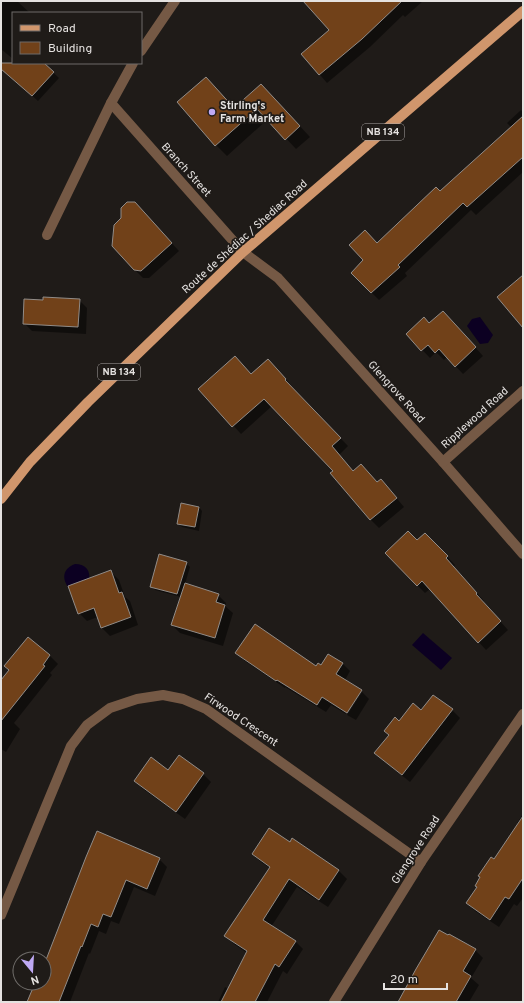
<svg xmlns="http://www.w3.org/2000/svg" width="524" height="1003" font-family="Overpass,sans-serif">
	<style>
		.water { fill: #0c0022 }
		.shadow { fill: #0007 }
		.building { fill: #714119; stroke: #918c88 }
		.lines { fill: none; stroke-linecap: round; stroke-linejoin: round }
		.minor { stroke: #755945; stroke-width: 10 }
		.major { stroke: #d0966c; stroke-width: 10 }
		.poi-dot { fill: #bfa9f4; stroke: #1f1b18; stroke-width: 1.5 }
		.labels { text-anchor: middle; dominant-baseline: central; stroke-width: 3.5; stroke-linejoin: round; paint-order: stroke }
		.shield { fill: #1f1b18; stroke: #aaa6a4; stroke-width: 1 }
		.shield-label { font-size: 10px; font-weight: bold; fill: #e5e2e0 }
		.poi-label { font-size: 11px; font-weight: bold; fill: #e5e2e0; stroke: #1f1b18; text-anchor: start }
		.street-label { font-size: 11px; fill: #e5e2e0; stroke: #1f1b18 }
	</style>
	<rect width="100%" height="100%" fill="#1f1b18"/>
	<g class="water">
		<path d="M480 317 493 335 488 343 480 344 467 326 472 319Z"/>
		<path d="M75 564C86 564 91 571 89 581L68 587C61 577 64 568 75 564Z"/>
		<path d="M423 633 452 658 441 670 412 645Z"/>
	</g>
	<g class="shadow">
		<path d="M3 1H17L30 13H13V59L1 49V3Z"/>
		<path d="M304 1H423L405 17 403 15 370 47 327 83 302 54 330 31Z"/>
		<path d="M17 63H43L59 78 38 101 18 83Z"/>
		<path d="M206 78 234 109 271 95 310 137 296 149 268 119 227 156 216 145 178 102Z"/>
		<path d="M521 110 523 112V172L476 215 471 210 405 273 407 276 379 300 352 273 377 244 440 192 512 128 507 123Z"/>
		<path d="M143 212 179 251 149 278H143L134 269Z"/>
		<path d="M79 300 87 308 86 334 32 331 24 323 44 301Z"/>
		<path d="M451 320 483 356 463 374 447 357 444 360 436 352 430 358 407 334 430 324Z"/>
		<path d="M276 368 293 388H292L348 446 339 455 353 471 361 465 378 483 389 489 404 507 379 528 371 520 331 473 334 471 272 406 241 434 200 389Z"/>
		<path d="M199 507 202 511 199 531 182 527 178 524Z"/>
		<path d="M417 542H433L455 565 453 567 484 601 483 602 508 630 486 650 430 589 425 593 417 585Z"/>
		<path d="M186 563 190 567 185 584 218 595 226 603 225 606 233 613 223 646 180 633 172 625 181 597 155 590 151 586Z"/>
		<path d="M111 572 119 580 125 597 130 601 138 625 110 636 102 628 98 617 87 621 79 613Z"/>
		<path d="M28 639 50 656 58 664 50 673 52 675 14 723 20 729 6 752 1 749V682L10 670Z"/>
		<path d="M237 653 317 668 321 666 342 663 350 671 345 680 362 691H360L346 714 331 705 326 712 285 687V688L245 661Z"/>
		<path d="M362 692 369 699 356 720 347 715Z"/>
		<path d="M452 710 460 718 410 782 384 761 376 753 399 722 421 712Z"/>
		<path d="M168 771 203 774 211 782 185 819 143 789 135 781Z"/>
		<path d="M523 814V898L517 906 514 904 499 927 475 911 467 903 494 860 518 824 517 823Z"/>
		<path d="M293 840 339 871 347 879 328 907 297 887 271 927 295 941 303 949 287 974 283 971 267 1002H218L225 987 229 989 247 953 234 944 226 936 270 868 261 862 253 854 291 843Z"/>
		<path d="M87 857 159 859 167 867 155 896 134 887 119 924 111 921 106 934 99 931 90 954 89 953 70 1002H28L36 983H44V968Z"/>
		<path d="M450 935 475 950 483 958 471 978 479 985 469 1002H399Z"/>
	</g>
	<g class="building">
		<path d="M303 1H402L362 39 319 75 301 54 329 30Z"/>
		<path d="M1 63H44L54 72 32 96 1 69Z"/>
		<path d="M206 77 234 108 261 84 300 126 285 140 257 109 215 146 177 102Z"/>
		<path d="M523 116V157L467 207 463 203 398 265 400 267 371 293 351 273 363 260 349 245 365 230 377 243 436 187 440 191Z"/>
		<path d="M127 202H135L172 243 141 271 134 270 112 246 114 225 121 218V208Z"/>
		<path d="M523 275V328L497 297Z"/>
		<path d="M43 297 80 299 78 327 23 324 24 299 43 300Z"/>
		<path d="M443 311 476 347 455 367 439 349 435 353 428 345 421 351 406 334 424 317 429 323Z"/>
		<path d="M235 356 251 374 268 359 286 379 285 380 341 438 332 446 353 471 361 464 377 482 381 479 397 498 370 520 330 473 333 471 264 399 232 427 198 389Z"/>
		<path d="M181 503 199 507 195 527 177 524Z"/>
		<path d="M408 531 417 540 425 533 448 556 446 558 477 593 476 594 501 621 478 643 422 581 417 586 385 553Z"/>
		<path d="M159 554 187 562 177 594 150 587Z"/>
		<path d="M111 570 119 593 122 592 131 617 101 628 94 608 78 614 68 586Z"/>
		<path d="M185 583 219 594 216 602 225 605 215 638 171 625Z"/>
		<path d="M255 624 316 666 318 663 321 665 328 654 343 663 336 674 362 690 347 713 322 697 317 705 277 680 276 681 235 653Z"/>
		<path d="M28 637 50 655 43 665 45 666 1 721V680L9 670 4 666Z"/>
		<path d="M433 695 453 709 402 775 374 753 389 735 384 731 395 717 399 721 413 703 421 710Z"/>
		<path d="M179 755 204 773 176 812 134 781 151 757 168 770Z"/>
		<path d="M523 816V878L509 899 505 897 490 920 466 903 477 887 475 886 480 877 478 876 491 857 494 859Z"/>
		<path d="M269 828 290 842 292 838 339 870 319 900 289 879 263 920 296 941 279 967 275 964 255 1002H221L247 951 224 936 270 867 252 854Z"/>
		<path d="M97 831 160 858 147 889 126 880 111 917 103 914 98 927 91 924 82 947 81 946 59 1002H27L35 983H44V965L86 857Z"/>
		<path d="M439 930 448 935 449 934 476 949 463 971 471 976 456 1002H398L416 969Z"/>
	</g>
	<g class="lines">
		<g class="minor">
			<path d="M141 51 175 1"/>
			<path d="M111 103 243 252 278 278 443 462 523 554"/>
			<path d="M47 235 111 103 133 63"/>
			<path d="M443 462 523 391"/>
			<path d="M1 915 71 746 87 725 110 708 137 699 163 695 183 699 206 709 421 862"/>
			<path d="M334 1002 421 862 523 714"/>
		</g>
		<path class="major" d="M1 499 30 462 88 402 243 252 523 11"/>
	</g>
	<circle class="poi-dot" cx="212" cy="112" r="4"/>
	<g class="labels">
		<g class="shield">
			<rect x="362" y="124" width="42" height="16" rx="3"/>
			<rect x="98" y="364" width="42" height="16" rx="3"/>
		</g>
		<g class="shield-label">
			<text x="383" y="132">NB 134</text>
			<text x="119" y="372">NB 134</text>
		</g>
		<g class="poi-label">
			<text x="220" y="106">Stirling's<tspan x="220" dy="13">Farm Market</tspan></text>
		</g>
		<g class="street-label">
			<text transform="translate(186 170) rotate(48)">Branch Street</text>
			<text transform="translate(245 237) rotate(-42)">Route de Shédiac / Shediac Road</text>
			<text transform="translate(396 392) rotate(48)">Glengrove Road</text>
			<text transform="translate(475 418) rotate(-42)">Ripplewood Road</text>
			<text transform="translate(241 720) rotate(34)">Firwood Crescent</text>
			<text transform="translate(416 850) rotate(-57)">Glengrove Road</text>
		</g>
	</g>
	<rect width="524" height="1003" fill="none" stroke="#e5e2e0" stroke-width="4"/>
	<rect x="12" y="12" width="130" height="52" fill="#1f1b18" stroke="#6e6b68"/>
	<rect x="20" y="25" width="20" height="6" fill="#d0966c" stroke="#6e6b68"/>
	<text x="48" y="32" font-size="12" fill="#e5e2e0">Road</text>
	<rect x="20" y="42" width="20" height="12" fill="#714119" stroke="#6e6b68"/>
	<text x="48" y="52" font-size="12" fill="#e5e2e0">Building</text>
	<g transform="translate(32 971) rotate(162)"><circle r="19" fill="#1f1b18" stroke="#6e6b68"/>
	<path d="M0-3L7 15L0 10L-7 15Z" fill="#bfa9f4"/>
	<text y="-6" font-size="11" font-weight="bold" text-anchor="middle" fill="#e5e2e0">N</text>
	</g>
	<path d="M384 983v6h63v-6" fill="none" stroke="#e5e2e0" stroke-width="2"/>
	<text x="390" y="983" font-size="12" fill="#e5e2e0" stroke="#1f1b18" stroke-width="3" paint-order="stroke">20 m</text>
</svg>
